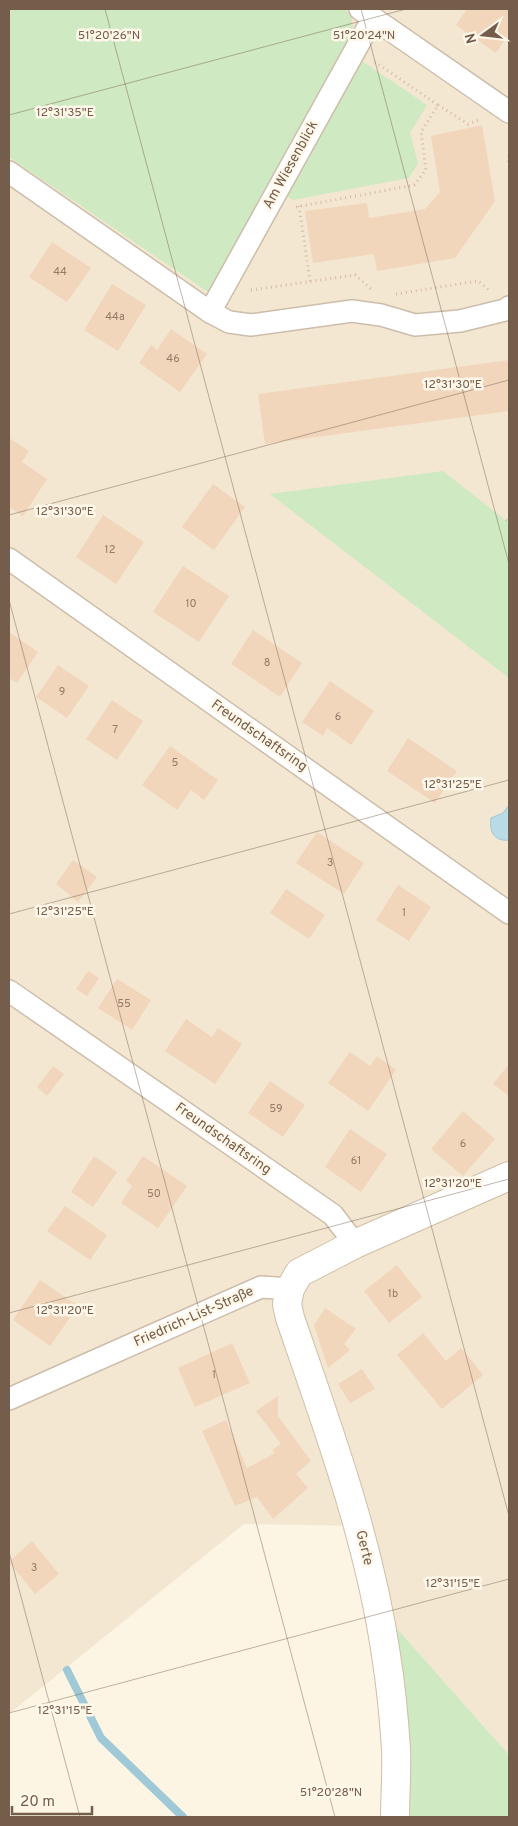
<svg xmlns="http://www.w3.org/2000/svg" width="518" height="1826" font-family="Overpass,sans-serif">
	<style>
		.residential { fill: #f3e7d2 }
		.green { fill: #cfe9c3 }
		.water { fill: #b9dbe5; stroke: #9fc9d7 }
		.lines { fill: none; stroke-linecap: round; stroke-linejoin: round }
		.stream { stroke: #9fc9d7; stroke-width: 8 }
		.building { fill: #f1d6bc }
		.street-casing { stroke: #cdbdab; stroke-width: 24 }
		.secondary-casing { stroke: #d0bea8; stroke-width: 30 }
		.path { stroke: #d6b99f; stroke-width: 3; stroke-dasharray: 1 4; stroke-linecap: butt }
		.street { stroke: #fff; stroke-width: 21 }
		.secondary { stroke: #fff; stroke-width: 28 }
		.ticks { fill: none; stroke: #745d4a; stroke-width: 1; stroke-opacity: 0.45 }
		.labels { text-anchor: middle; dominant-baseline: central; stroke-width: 5; stroke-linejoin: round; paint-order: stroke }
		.number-label { font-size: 11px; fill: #937b66 }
		.street-label { font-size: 14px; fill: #745d4a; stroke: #fff8ea }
		.ticks-label { font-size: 12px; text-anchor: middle; fill: #745d4a; stroke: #fff8ea; stroke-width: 5; stroke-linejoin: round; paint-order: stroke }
	</style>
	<rect width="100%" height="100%" fill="#fcf5e4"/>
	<path class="residential" d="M9 9H509V1755L377 1606 358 1526 244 1524 9 1714Z"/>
	<g class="green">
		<path d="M9 9H345L352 17 353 30 208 292 9 157Z"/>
		<path d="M359 59 427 105 410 133 418 163 409 178 293 200 287 196Z"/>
		<path d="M443 471 509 523V678L270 494Z"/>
		<path d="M377 1606 509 1755V1817H395Z"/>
	</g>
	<path class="water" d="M509 805V840C494 842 489 831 491 818L503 813Z"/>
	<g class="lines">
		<path class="stream" d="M67 1670 101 1738 183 1817"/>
	</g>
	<g class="building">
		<path d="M467 9 509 10V34L496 53 456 25Z"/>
		<path d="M482 125 495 201 455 258 377 271 374 254 313 263 305 211 367 203 369 218 425 209 440 192 431 136Z"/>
		<path d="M52 242 91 268 67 302 29 277Z"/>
		<path d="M112 284 146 305 118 351 84 330Z"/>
		<path d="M171 329 207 354 180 392 139 363 151 345 157 350Z"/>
		<path d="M509 360V411L265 444 258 394Z"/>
		<path d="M9 438 29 451 22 462 47 479 23 516 9 507Z"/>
		<path d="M213 484 245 507 214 550 182 527Z"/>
		<path d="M103 515 144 542 116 584 76 557Z"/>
		<path d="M183 566 229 596 199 642 153 612Z"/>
		<path d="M253 630 302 663 280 697 231 664Z"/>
		<path d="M9 632 38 652 17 683 9 678Z"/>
		<path d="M58 665 89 686 67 718 36 697Z"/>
		<path d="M330 681 374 711 351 745 327 728 323 736 302 722Z"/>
		<path d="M112 700 143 721 117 760 86 739Z"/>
		<path d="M408 738 457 771 435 803 387 771Z"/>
		<path d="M170 746 218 780 204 800 191 790 177 810 142 785Z"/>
		<path d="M317 832 364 863 344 894 296 863Z"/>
		<path d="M73 860 97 877 78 902 56 884Z"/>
		<path d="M398 885 431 907 409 941 376 920Z"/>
		<path d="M286 889 325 915 309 939 270 913Z"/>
		<path d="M88 971 99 978 87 996 76 989Z"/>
		<path d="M117 979 151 1000 132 1030 98 1008Z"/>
		<path d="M186 1019 212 1037 218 1028 242 1044 215 1084 165 1051Z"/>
		<path d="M350 1052 370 1066 377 1056 396 1070 368 1111 328 1083Z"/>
		<path d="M509 1064V1096L493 1084Z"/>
		<path d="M53 1066 64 1074 47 1096 37 1087Z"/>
		<path d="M270 1081 305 1105 283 1137 248 1113Z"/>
		<path d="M463 1111 495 1139 463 1176 431 1149Z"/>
		<path d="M350 1129 387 1154 361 1192 325 1167Z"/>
		<path d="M94 1156 117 1172 93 1207 71 1192Z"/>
		<path d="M143 1156 187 1186 158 1228 121 1203 132 1186 126 1181Z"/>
		<path d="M65 1206 107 1235 90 1260 47 1231Z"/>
		<path d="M397 1265 422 1297 389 1323 364 1291Z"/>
		<path d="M40 1280 78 1306 50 1346 13 1320Z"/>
		<path d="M325 1308 356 1329 344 1344 350 1350 328 1368 314 1325Z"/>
		<path d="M423 1333 446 1361 461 1348 483 1375 442 1409 397 1355Z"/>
		<path d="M232 1343 250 1383 195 1407 178 1368Z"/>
		<path d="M362 1369 375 1389 350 1403 338 1384Z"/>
		<path d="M278 1396V1416L311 1461 296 1474 308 1488 273 1519 257 1497 235 1506 202 1431 226 1420 247 1468 275 1453 272 1450 281 1444 256 1411Z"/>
		<path d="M32 1541 59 1574 35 1594 9 1562Z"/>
	</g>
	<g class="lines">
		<defs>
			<g id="street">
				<path d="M360 9 509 112"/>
				<path d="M9 172 210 312 229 322 251 325 352 311 381 315 415 325 460 321 505 310 509 307"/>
				<path d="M210 312 373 18"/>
				<path d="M9 559 509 913"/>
				<path d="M9 991 333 1215 355 1244"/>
				<path d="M9 1399 261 1287 290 1289"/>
			</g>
			<path id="secondary" d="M395 1817C395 1795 397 1772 396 1749 394 1718 391 1686 386 1655 369 1539 328 1428 290 1318L287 1304 290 1289 299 1273 355 1244 509 1176"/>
		</defs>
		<use href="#street" class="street-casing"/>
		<use href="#secondary" class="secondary-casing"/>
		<g class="path">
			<path d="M438 105 468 124 479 120"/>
			<path d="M509 156 508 158 509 166"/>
			<path d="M299 206 310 281"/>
			<path d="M296 207 414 185 426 170 421 132 438 105 375 62"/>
			<path d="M251 290 355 275 371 289"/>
			<path d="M396 294 478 281 489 290"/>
			<path d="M506 520 509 523"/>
		</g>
		<use href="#street" class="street"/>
		<use href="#secondary" class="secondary"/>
	</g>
	<path class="ticks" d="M105 9 509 1516M361 9 509 564M9 115 406 9M9 515 509 380M9 600 335 1817M9 914 509 780M9 1313 509 1179M9 1552 80 1817M9 1713 509 1579"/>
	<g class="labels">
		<g class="number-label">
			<text x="60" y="272">44</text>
			<text x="115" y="317">44a</text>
			<text x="173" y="359">46</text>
			<text x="110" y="550">12</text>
			<text x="191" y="604">10</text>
			<text x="267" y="663">8</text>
			<text x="62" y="692">9</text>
			<text x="338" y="717">6</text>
			<text x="115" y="730">7</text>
			<text x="175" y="763">5</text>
			<text x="330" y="863">3</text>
			<text x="404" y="913">1</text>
			<text x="124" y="1004">55</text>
			<text x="276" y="1109">59</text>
			<text x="463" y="1144">6</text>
			<text x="356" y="1161">61</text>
			<text x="154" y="1194">50</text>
			<text x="393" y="1294">1b</text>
			<text x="214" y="1375">1</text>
			<text x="34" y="1568">3</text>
		</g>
		<g class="street-label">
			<text transform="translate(291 165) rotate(-61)">Am Wiesenblick</text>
			<text transform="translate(259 736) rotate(35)">Freundschaftsring</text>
			<text transform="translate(223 1139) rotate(35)">Freundschaftsring</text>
			<text transform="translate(194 1317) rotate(-24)">Friedrich-List-Straße</text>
			<text transform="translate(364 1548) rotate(76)">Gerte</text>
		</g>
	</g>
	<g class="ticks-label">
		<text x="109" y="39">51°20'26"N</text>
		<text x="364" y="39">51°20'24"N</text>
		<text x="65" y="116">12°31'35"E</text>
		<text x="453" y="388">12°31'30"E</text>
		<text x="65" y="515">12°31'30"E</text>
		<text x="453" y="788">12°31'25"E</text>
		<text x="65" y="915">12°31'25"E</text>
		<text x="453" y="1187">12°31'20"E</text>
		<text x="65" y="1314">12°31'20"E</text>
		<text x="453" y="1587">12°31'15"E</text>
		<text x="65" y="1714">12°31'15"E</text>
		<text x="331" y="1796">51°20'28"N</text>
	</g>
	<rect width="518" height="1826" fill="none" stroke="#745d4a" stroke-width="20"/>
	<g transform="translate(483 35) rotate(255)" stroke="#fff8ea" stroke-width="4" paint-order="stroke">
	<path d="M0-4L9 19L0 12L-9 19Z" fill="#745d4a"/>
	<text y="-8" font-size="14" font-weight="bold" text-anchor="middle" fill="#745d4a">N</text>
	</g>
	<path d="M12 1806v8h80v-8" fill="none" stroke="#745d4a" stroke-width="2.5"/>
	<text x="20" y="1806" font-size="15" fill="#745d4a" stroke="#fff8ea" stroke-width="4" paint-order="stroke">20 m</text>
</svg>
